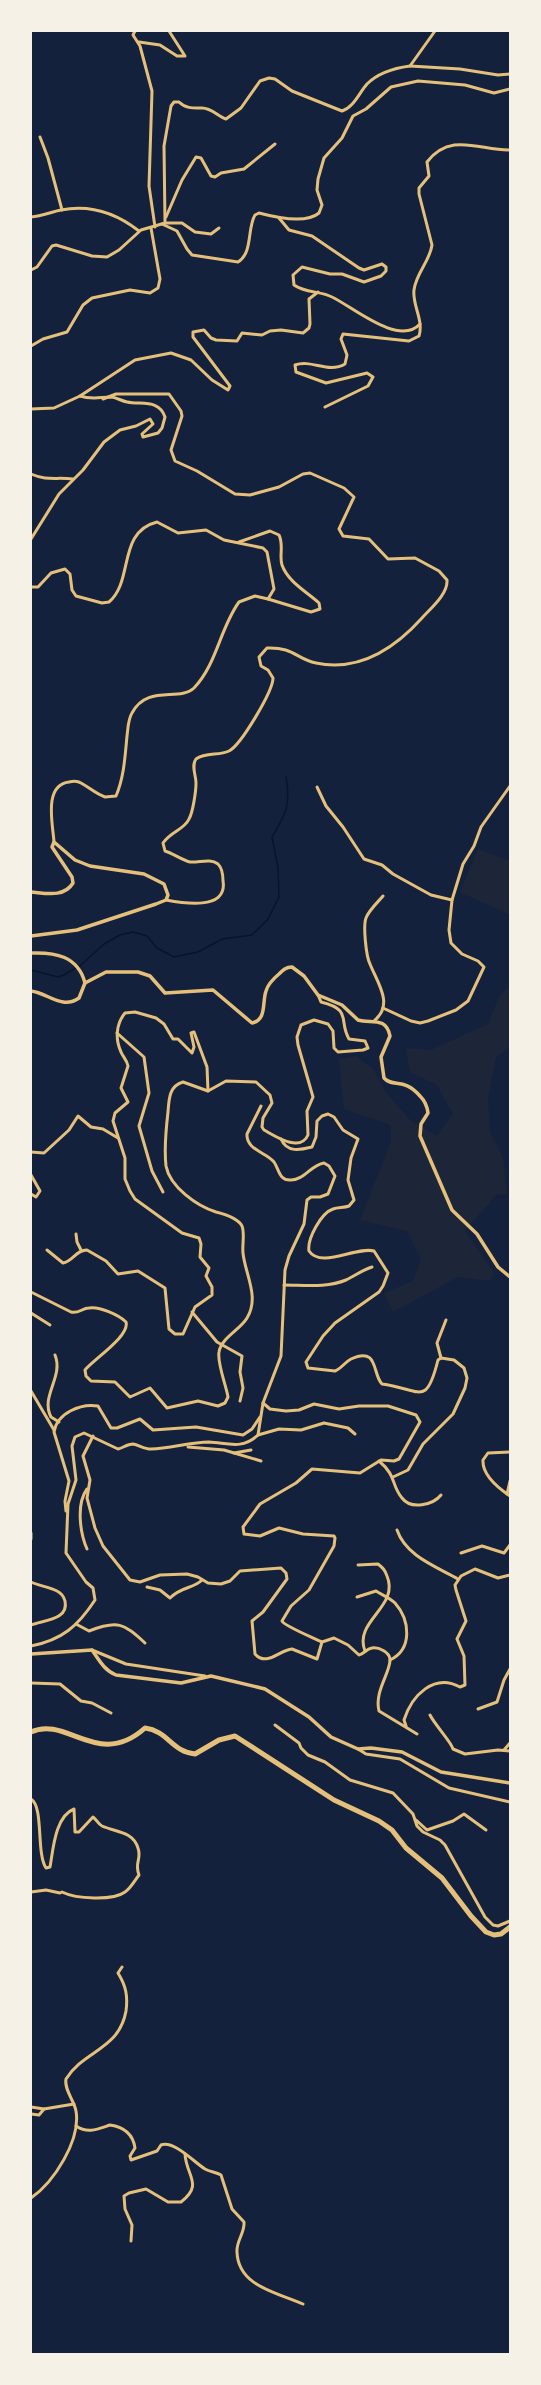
<svg xmlns="http://www.w3.org/2000/svg" width="541" height="2385" font-family="Merriweather,serif">
	<style>
		.green { fill: #1d2539 }
		.lines { fill: none; stroke-linecap: round; stroke-linejoin: round }
		.stream { stroke: #0b132b; stroke-width: 1.5 }
		.minor { stroke: #e5c07b; stroke-width: 3 }
		.tertiary { stroke: #e5c07b; stroke-width: 3.5 }
		.trunk { stroke: #e5c07b; stroke-width: 5 }
	</style>
	<rect width="100%" height="100%" fill="#14213d"/>
	<g class="green">
		<path d="M478 849 510 861V915L460 892Z"/>
		<path d="M510 986V1047L496 1057 488 1097 490 1132 503 1158 507 1194 496 1195 465 1231 494 1273 490 1281 458 1277 393 1312 384 1293 413 1281 421 1259 407 1231 360 1220 391 1142V1125L344 1109 339 1059 356 1056 373 1069 387 1094 411 1121 437 1136 453 1114 437 1085 410 1072 406 1048 431 1050 488 1024 500 995Z"/>
	</g>
	<g class="lines">
		<path class="stream" d="M31 970 58 977 64 975 81 965 104 944 120 935 133 932 147 936 157 948 174 957 198 952 222 939 252 935 268 919 279 897 278 868 272 837C286 814 291 804 286 777"/>
		<g class="minor">
			<path d="M135 31 133 35 140 46 152 91 149 186 155 227"/>
			<path d="M139 42 160 45 177 56H185L169 31"/>
			<path d="M410 66 460 69 498 75 510 74"/>
			<path d="M40 137 48 158 62 210"/>
			<path d="M31 217C42 216 51 212 61 210 91 204 116 213 139 231"/>
			<path d="M166 217 182 180 196 157 201 158 211 176 215 177 221 173 244 169 275 144"/>
			<path d="M279 218 289 230 312 236 359 268 364 270 382 264 386 267V271L381 276 364 282 342 274H330L302 267 293 275 294 285C305 293 321 291 332 297 353 307 399 347 420 324"/>
			<path d="M165 223H182L195 232 211 234 219 228"/>
			<path d="M162 224 177 231 187 249 192 255 238 262C253 253 247 228 255 215L259 213C274 217 306 224 319 213L322 205 317 190 318 179 324 158 342 138 353 116 366 109 391 87 418 81 465 85 494 93 510 89"/>
			<path d="M31 270 37 267 52 246 56 245 92 256 107 257 119 250 141 230 165 223 164 146 171 106 174 102H179C186 109 194 108 202 108 211 108 218 116 226 119L241 108 260 81 269 78 275 79 292 91 342 111C354 107 359 93 367 84 378 73 395 68 410 66L435 31"/>
			<path d="M31 346 43 339 67 332 83 305 92 298 130 290 150 293 158 288 160 279 151 228"/>
			<path d="M80 396 135 360 171 353 191 360 212 380 228 390 230 386 193 337V332L204 330 211 338 216 340 237 341 242 333 262 335 270 331 281 330 303 333 309 328 310 324 309 299 318 292"/>
			<path d="M103 399 116 394H169L181 411 182 416 171 450 175 461 197 471 235 494 250 495 279 487 303 474 310 473 344 488 354 497 339 529 343 536 369 539 388 559 415 558 439 571 447 580C448 594 431 608 422 618 395 648 359 672 316 663 296 659 294 647 267 648L259 657 261 666 268 670 273 678C273 691 241 745 229 751 219 756 206 752 196 759 191 766 196 775 196 783 196 791 193 812 189 819 184 830 171 831 163 843L165 851C172 853 184 861 190 862 199 863 210 858 218 864 222 868 223 876 223 881 228 911 182 903 166 900"/>
			<path d="M325 407 368 386 373 377 367 373 326 383 296 372 295 365C312 359 328 374 345 364L347 355 341 339 343 334 409 341 419 336C424 320 412 305 414 290 416 273 430 261 432 245L419 194V188L429 176 427 162C451 131 481 151 510 150"/>
			<path d="M31 409 54 408 80 396C92 400 100 397 112 397 117 398 122 401 127 402 142 405 159 399 165 417L162 428 158 433 143 437 142 434 153 424 150 419 136 426 120 430 104 442 83 470 59 494 31 539"/>
			<path d="M31 474C47 481 56 477 73 479"/>
			<path d="M239 542 270 531 279 535C284 545 279 556 282 565 288 582 307 592 319 603L320 609 311 612 268 599"/>
			<path d="M31 587H38L51 573 65 569 70 574 72 590 76 596 102 603 109 602C134 581 117 532 157 522L178 533 206 530 224 540 263 548 267 552 274 589 268 599 255 596 239 602C220 628 217 664 194 688 179 702 147 684 132 713 128 719 128 729 127 736 125 757 124 777 116 796L105 797C96 794 90 788 81 783 78 781 73 781 69 782 43 785 53 825 54 842"/>
			<path d="M317 787 326 806 343 827 364 859 382 865 393 874 431 895 452 900"/>
			<path d="M383 1008 411 1021 420 1023 428 1021 456 1010 468 1001 484 967 478 961 462 954 451 943 449 930 452 900 463 864 474 846 481 827 510 786"/>
			<path d="M375 1020C394 1004 377 982 370 964 366 956 363 926 366 918 369 910 378 902 383 896"/>
			<path d="M117 1033 144 1057 149 1093 139 1126 152 1171 163 1192"/>
			<path d="M261 1106 247 1134C246 1150 266 1152 274 1162 279 1169 279 1181 291 1180 304 1180 311 1165 324 1163L329 1166 335 1176 328 1194 320 1197H311L307 1200 304 1224 289 1256 285 1270 281 1356 263 1403 270 1409 286 1411 299 1410 314 1404 339 1409 359 1406H388L416 1415 420 1422 399 1459 394 1461 381 1460 360 1473 312 1469 296 1483 260 1504 243 1527 244 1534 260 1536 279 1528 303 1534 334 1536 335 1538 334 1546 309 1590 291 1606 282 1621C284 1626 314 1638 322 1642"/>
			<path d="M281 1139C287 1153 300 1150 312 1147L316 1137 317 1121 322 1116 328 1114 334 1117 343 1130 358 1139 351 1158 348 1180 354 1200 349 1206C344 1208 338 1207 333 1209 321 1213 307 1239 309 1251 321 1269 357 1246 374 1251L388 1273 383 1286 379 1292 335 1323 323 1336 306 1362 308 1368 335 1371C342 1368 345 1362 351 1359 379 1346 372 1374 382 1384 421 1389 426 1408 438 1360L441 1358 454 1360 464 1368 467 1378 465 1388 453 1414 423 1444 408 1470 393 1477"/>
			<path d="M31 1152 44 1153 69 1130 78 1116 91 1127 103 1129 118 1138"/>
			<path d="M31 1175 40 1191 36 1197 31 1194"/>
			<path d="M76 1234 77 1242 81 1250"/>
			<path d="M47 1250 63 1263C73 1261 76 1250 87 1250L106 1261 118 1274 138 1271 165 1288 169 1329 175 1334H183L195 1307 212 1295V1287L206 1276 209 1268 200 1257 201 1244 199 1238 182 1233 135 1199 130 1191 125 1179V1158L113 1121 115 1113 128 1102 121 1088 128 1066C127 1060 123 1057 121 1052 115 1039 116 1024 125 1013L135 1012 156 1018 164 1024 173 1039H178L192 1053 194 1047 191 1033 194 1032 207 1067 208 1091"/>
			<path d="M284 1285C304 1285 327 1288 346 1280 355 1276 362 1270 372 1267"/>
			<path d="M31 1292 71 1312C79 1314 82 1308 89 1308 99 1306 119 1315 126 1322 130 1336 94 1359 85 1370L86 1376 91 1381 115 1382 130 1397 150 1388 167 1408 198 1401 218 1406 225 1403 228 1397C226 1385 217 1363 219 1352 221 1338 240 1330 247 1318 260 1297 245 1274 243 1253 242 1245 245 1234 242 1226 238 1218 224 1214 216 1212 197 1206 170 1187 166 1166 164 1149 166 1129 168 1112 169 1099 169 1086 183 1082L208 1091 226 1081 256 1082 270 1095 272 1103 263 1118 262 1127 264 1130C275 1136 300 1153 308 1135L307 1111 313 1097 298 1045 297 1037 301 1025 314 1020 328 1024 333 1031 334 1048 338 1052 363 1050 368 1048 365 1041 349 1039C338 1020 353 1010 321 1002L318 995"/>
			<path d="M192 1312 217 1342 242 1356 240 1372 243 1388 240 1401"/>
			<path d="M31 1313 50 1325"/>
			<path d="M55 1355C64 1377 40 1396 51 1417L59 1422"/>
			<path d="M441 1358 437 1343 446 1320"/>
			<path d="M31 1391 54 1430"/>
			<path d="M258 1435 279 1429 301 1430 324 1423 348 1428 355 1434"/>
			<path d="M93 1436 83 1456 90 1480 87 1498 95 1528 103 1546 130 1580 140 1582 160 1575 187 1574 198 1577 208 1583 221 1584 230 1581 240 1571 281 1568 286 1573 287 1579 263 1612 252 1621 255 1654C267 1667 279 1650 292 1649L317 1659 322 1642 334 1638 348 1645 359 1655C364 1654 366 1649 372 1648 379 1647 389 1652 390 1659 391 1672 374 1691 379 1711L417 1734"/>
			<path d="M188 1447 224 1450 261 1461"/>
			<path d="M510 1452 488 1453 483 1460C482 1475 498 1488 510 1496"/>
			<path d="M234 1453 251 1450"/>
			<path d="M379 1461C397 1476 391 1485 402 1498 411 1510 433 1505 441 1495"/>
			<path d="M507 1494 510 1481"/>
			<path d="M66 1511 65 1501 69 1481 54 1432C57 1413 81 1403 98 1406L111 1428H117L140 1419 153 1430 196 1427 243 1435 252 1429 260 1417"/>
			<path d="M397 1530C406 1556 435 1566 458 1579"/>
			<path d="M31 1533V1539"/>
			<path d="M87 1549C80 1533 76 1504 87 1489"/>
			<path d="M461 1553 482 1546 504 1553 510 1545"/>
			<path d="M358 1565 378 1564C383 1568 385 1570 387 1576 400 1607 353 1621 365 1651"/>
			<path d="M31 1582C39 1586 50 1587 57 1591 61 1593 64 1597 65 1601 69 1620 44 1620 31 1625"/>
			<path d="M147 1587 160 1590 170 1598C182 1586 193 1589 202 1580"/>
			<path d="M357 1597 376 1591C382 1595 390 1598 395 1603 410 1620 413 1649 390 1660"/>
			<path d="M76 1624 89 1631C117 1620 124 1623 145 1643"/>
			<path d="M31 1646C62 1640 78 1626 95 1600L93 1588 86 1582 66 1553 68 1504 76 1480 72 1446 75 1437 84 1433 118 1449C123 1448 127 1444 133 1444 139 1445 144 1449 151 1449 170 1449 189 1442 209 1442 228 1443 242 1450 258 1435L263 1403"/>
			<path d="M92 1650 126 1664 205 1676"/>
			<path d="M31 1683 60 1684 81 1701 92 1703 111 1713"/>
			<path d="M478 1709 497 1702 504 1680 510 1669"/>
			<path d="M430 1715C435 1725 452 1743 453 1749L465 1754 498 1750 510 1751"/>
			<path d="M275 1725 299 1743 301 1748 308 1755 325 1762 350 1780 393 1793 413 1814 417 1826 423 1832 440 1840 445 1845 485 1917 493 1925 498 1926 510 1921"/>
			<path d="M406 1726 404 1720C412 1695 434 1673 460 1687L465 1685 464 1656 457 1639 466 1621 456 1590 455 1585 461 1576 475 1569 498 1578 510 1575"/>
			<path d="M358 1749 366 1754 400 1759 449 1788 510 1802"/>
			<path d="M504 1750 510 1743"/>
			<path d="M31 1799C44 1807 36 1853 46 1868L50 1867C53 1851 55 1816 74 1809L75 1832H79L93 1817C97 1820 98 1824 102 1826 115 1832 133 1831 138 1848 142 1860 134 1862 139 1875 135 1880 131 1888 125 1892 113 1901 76 1899 62 1892L60 1893 46 1890 31 1892"/>
			<path d="M416 1820 427 1830 453 1821 464 1814 486 1830"/>
			<path d="M31 2107 44 2109"/>
			<path d="M31 2114 39 2115 44 2109 74 2104"/>
			<path d="M76 2126C88 2134 98 2129 110 2125 124 2127 133 2134 135 2148L130 2156 131 2160 157 2151 161 2145C174 2140 195 2163 205 2169 210 2172 216 2172 221 2175L232 2209 244 2222C245 2233 236 2241 237 2252 238 2287 279 2293 303 2304"/>
			<path d="M31 2198C54 2182 81 2140 76 2111 74 2100 64 2090 66 2079 84 2050 119 2050 126 2011 128 1996 126 1986 118 1973L122 1967"/>
			<path d="M131 2241 132 2225 125 2209 124 2196 129 2193 146 2189 168 2202H181C204 2184 186 2176 185 2154"/>
		</g>
		<g class="tertiary">
			<path d="M31 892C45 893 64 898 73 883L72 877 52 847 54 842 75 860 90 866 144 874 164 884 168 895 166 900 156 904 77 930 31 936"/>
			<path d="M31 953C55 952 78 956 85 983L79 998C62 1010 48 993 31 991"/>
			<path d="M85 983 106 972H138L150 976 165 993 213 990 252 1023C267 1020 262 1002 266 991 268 984 273 979 279 974 283 970 286 967 292 967L304 976 318 995 342 1005 358 1020C371 1024 386 1016 390 1036L381 1057 384 1078C393 1088 404 1077 420 1096 425 1101 427 1105 428 1113L421 1124 420 1136 452 1210 477 1234 498 1267 510 1277"/>
			<path d="M31 1654 92 1650C99 1660 104 1670 116 1675L181 1683 211 1676 257 1687 265 1689 309 1717 331 1737 358 1749 371 1748 402 1752 441 1772 510 1783"/>
		</g>
		<path class="trunk" d="M31 1732C67 1715 98 1770 145 1728 168 1731 172 1752 195 1754L219 1740 235 1736 334 1800 379 1821 392 1830 406 1848 442 1878 471 1916 486 1932 494 1935 501 1934 510 1927"/>
	</g>
	<rect width="541" height="2385" fill="none" stroke="#f6f1e7" stroke-width="64"/>
</svg>
